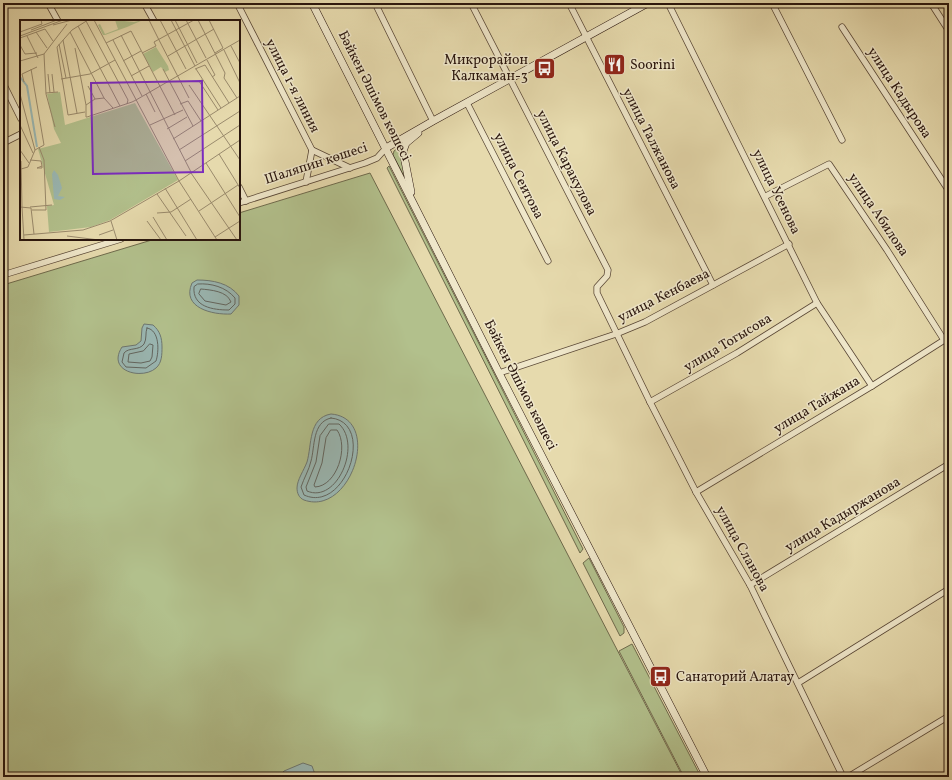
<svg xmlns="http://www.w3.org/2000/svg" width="952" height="780" font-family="Vollkorn,serif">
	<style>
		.green { fill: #b2c08c; stroke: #6e6a4c }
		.water { fill: #9ab8b4; stroke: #6d7771 }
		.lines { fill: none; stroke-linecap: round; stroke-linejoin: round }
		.shore { stroke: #626660; stroke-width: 1 }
		.minor-casing { stroke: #584635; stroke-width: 7 }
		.secondary-casing { stroke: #29150d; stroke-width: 8 }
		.minor { stroke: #efe7ca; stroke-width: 5.5 }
		.secondary { stroke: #efe7ca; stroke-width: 7 }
		.labels { text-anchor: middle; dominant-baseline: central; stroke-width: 3; stroke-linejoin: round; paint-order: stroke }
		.poi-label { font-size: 14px; fill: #29150d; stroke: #efe7ca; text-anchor: start }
		.street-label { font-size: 14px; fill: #29150d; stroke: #efe7ca }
		.inset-river { fill: none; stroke: #9ab8b4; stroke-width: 2 }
		.inset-road { fill: none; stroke: #9a8b6d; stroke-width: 1 }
		.view { fill: #7b2cbf; fill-opacity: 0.15; stroke: #7b2cbf; stroke-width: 2 }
		.inset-edge { fill: none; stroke: #29150d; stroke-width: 2 }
	</style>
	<rect width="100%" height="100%" fill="#e6daad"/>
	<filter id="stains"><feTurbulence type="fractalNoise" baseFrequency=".005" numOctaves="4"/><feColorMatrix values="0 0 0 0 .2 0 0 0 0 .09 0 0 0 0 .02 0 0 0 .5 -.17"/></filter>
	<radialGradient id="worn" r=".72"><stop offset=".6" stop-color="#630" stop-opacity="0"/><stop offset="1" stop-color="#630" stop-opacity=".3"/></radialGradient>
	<g class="green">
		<path d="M404 143 406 180 393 155 394 151Z"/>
		<path d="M389 166 583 549 580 553 387 168Z"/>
		<path d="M370 173 683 777H3V285L155 239H239V213Z"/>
		<path d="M589 558 624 627V633L620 636 583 563Z"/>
		<path d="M632 644 701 777H684L619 651Z"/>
	</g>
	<g class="water">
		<path d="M197 280C213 280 229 283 239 296V305L231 314C213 315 181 308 192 283Z"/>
		<path d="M144 324 153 325C160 331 162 338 162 347 162 354 162 363 156 368 143 380 106 372 122 347L136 345 141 341 142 328Z"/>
		<path d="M331 414C383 418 351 517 304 500 299 498 297 493 297 488 297 480 304 470 307 462 312 445 308 418 331 414Z"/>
		<path d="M303 763 312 766 316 777H278L284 771Z"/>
	</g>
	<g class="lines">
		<g class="shore">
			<path d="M198 284C211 283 226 287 235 298V304L229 310C213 310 192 307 194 287Z"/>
			<path d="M201 289C211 290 227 291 231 302L226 305 205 301 199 294Z"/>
			<path d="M147 328C160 330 159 352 156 361L146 368 126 367 122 362 124 353C129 347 139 351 144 344 147 339 145 333 147 328Z"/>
			<path d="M150 344 153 345 152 357 150 361 141 363 128 362 129 354 143 351Z"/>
			<path d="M331 418C376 422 346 514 304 495L301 487C304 478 309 470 311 461 315 447 312 422 331 418Z"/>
			<path d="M329 424H339C362 445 337 504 307 491L306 487 316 462 320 436Z"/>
			<path d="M331 430H337C349 447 337 486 315 487L314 485 322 463 326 438Z"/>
		</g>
		<defs>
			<g id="minor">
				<path d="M48 3 58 21"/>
				<path d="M144 3 154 21"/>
				<path d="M237 3 312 150 306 182"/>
				<path d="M375 3 433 121"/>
				<path d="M471 3 608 270 607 276 597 287V293L650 402 696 492 750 585 843 777"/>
				<path d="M569 3 713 285"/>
				<path d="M668 3 817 303 872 386"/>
				<path d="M772 3 842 140"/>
				<path d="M931 3 949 31"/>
				<path d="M842 27 949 191"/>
				<path d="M3 83 21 119"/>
				<path d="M467 103 548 261"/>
				<path d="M3 143 21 134"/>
				<path d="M312 150 350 168"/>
				<path d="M239 187 246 201"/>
				<path d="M766 196 829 164 887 250 944 340"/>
				<path d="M239 203 365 163 377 158 386 148"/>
				<path d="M3 275 121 239"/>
				<path d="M499 373 616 334 645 322 789 244"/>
				<path d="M650 402 737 353 817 303"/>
				<path d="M696 492 872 386 949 337"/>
				<path d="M750 585 949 464"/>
				<path d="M798 683 949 589"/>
				<path d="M848 777 949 716"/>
			</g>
			<g id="secondary">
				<path d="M312 3 499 373 707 777"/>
				<path d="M386 148 433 121 648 3"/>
				<path d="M411 192 403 151 406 143 418 133"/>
			</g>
		</defs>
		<use href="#minor" class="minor-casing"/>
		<use href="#secondary" class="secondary-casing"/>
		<use href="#minor" class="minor"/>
		<use href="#secondary" class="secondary"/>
	</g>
	<defs>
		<symbol id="restaurant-square" viewBox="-11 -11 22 22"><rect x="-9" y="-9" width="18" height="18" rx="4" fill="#8f2418" stroke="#efe7ca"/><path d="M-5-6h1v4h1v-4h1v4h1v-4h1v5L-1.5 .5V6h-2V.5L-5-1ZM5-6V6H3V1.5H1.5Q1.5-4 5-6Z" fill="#fff"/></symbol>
		<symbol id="bus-square" viewBox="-11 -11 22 22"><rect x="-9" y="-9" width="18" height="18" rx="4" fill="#8f2418" stroke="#efe7ca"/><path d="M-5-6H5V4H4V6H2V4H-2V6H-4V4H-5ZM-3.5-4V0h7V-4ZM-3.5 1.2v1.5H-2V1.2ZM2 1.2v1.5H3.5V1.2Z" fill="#fff"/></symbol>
	</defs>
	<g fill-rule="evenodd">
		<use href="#restaurant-square" x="602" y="52" width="25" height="25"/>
		<use href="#bus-square" x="532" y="56" width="25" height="25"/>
		<use href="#bus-square" x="648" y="664" width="25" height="25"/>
	</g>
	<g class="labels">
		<g class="poi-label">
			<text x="528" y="60" text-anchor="end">Микрорайон<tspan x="528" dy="16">Калкаман-3</tspan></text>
			<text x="630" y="65">Soorini</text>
			<text x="676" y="677">Санаторий Алатау</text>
		</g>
		<g class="street-label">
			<text transform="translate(292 86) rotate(63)">улица 1-я линия</text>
			<text transform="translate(899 93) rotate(57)">улица Кадырова</text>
			<text transform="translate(374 96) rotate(63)">Бәйкен Әшімов көшесі</text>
			<text transform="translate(651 139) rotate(63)">улица Талжанова</text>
			<text transform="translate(566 163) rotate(63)">улица Каракулова</text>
			<text transform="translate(316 164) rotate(-18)">Шаляпин көшесі</text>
			<text transform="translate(518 176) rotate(63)">улица Сеитова</text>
			<text transform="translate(776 192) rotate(64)">улица Усенова</text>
			<text transform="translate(878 215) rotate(56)">улица Абилова</text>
			<text transform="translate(664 296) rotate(-27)">улица Кенбаева</text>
			<text transform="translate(728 343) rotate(-31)">улица Тогысова</text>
			<text transform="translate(520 385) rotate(63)">Бәйкен Әшімов көшесі</text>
			<text transform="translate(817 405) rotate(-31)">улица Тайжана</text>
			<text transform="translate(843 515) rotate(-31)">улица Кадыржанова</text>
			<text transform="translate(742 549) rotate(61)">улица Сланова</text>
		</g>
	</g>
	<g transform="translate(20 20)">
		<rect width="220" height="220" fill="#e6daad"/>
		<path d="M95 0 114 2 123 0 107 7 105 5 107 7 85 15H83L78 5 80 4 85 14 98 9ZM136 27 148 46 149 50 145 52 141 47 133 52 123 34ZM40 72 45 105 115 83 158 160 90 200 71 207 29 212 27 186 34 185 18 129 41 123 34 109 27 74Z" fill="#b2c08c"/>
		<path d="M34 150 38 155 42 168 38 176 45 177 40 180 34 179 32 154Z" fill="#9ab8b4"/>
		<path class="inset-river" d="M0 57 7 66 17 127"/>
		<path class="inset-road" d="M74 0 159 161 197 220M129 0 139 20M140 0 166 49M151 0 175 46M155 0 177 43M166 0 186 38M178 0 205 53 204 58 217 78M189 0 203 28 195 33M66 1 108 80 107 84M33 5 52 0M58 6 100 86M11 10 37 0M0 12 22 4 21 0M16 12 27 28M50 12 84 78M101 15 171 152M0 16 43 0M7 16 18 38M0 18 25 9 33 21M43 20 57 93M93 20 122 76M139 20 169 78M86 23 111 11 155 95M39 24 46 58M0 25 5 34 17 33M211 26 220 43M37 27 48 95 65 92M37 27 52 10 68 0M55 28 66 85M204 30 220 63M122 33 136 26 134 22 174 0M24 34 26 74 35 107M148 36 194 9M187 40 195 55 192 57M0 41 24 34 47 4M103 41 121 31M143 49 173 106M175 49 185 45 209 83M176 49 201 88M28 54 30 73M32 54 34 72M111 56 129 46M41 59 70 54 95 40M182 60 179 61 198 90M4 62 2 54 17 47M169 65 220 140M68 66 75 79M26 73 38 72M0 74 15 130M126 74 135 92M116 80 220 20M160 84 168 81 181 101M93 88 84 78 75 79 66 85V97H67L112 82 116 80M0 105 13 133M130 105 163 90M147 109 167 97M153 119 220 76M0 130 9 143M159 130 220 91M199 134 220 168M10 140 21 141 22 146 17 148H22V146M1 141 2 187M165 141 220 105M186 143 220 197M1 149 8 147 15 130 24 125 11 49M171 153 217 220M159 161 220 120M145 168 177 220M137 174 166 216M0 187 11 188 14 214M2 187 4 220M10 187 32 185M12 190H26L24 140 19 127M179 191 218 165M137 193 151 192 171 179M133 197 147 220M91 201 97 220M127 201 141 220M4 215 63 210 90 201 159 161M79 215 93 210M47 216 79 220M195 217 220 201"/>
		<path class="view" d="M182 61 183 152 73 154 71 63Z"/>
		<rect width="220" height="220" class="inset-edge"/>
	</g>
	<rect width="952" height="780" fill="none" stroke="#e6daad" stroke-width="16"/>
	<rect x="4" y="4" width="944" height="772" fill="none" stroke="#29150d" stroke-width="2"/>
	<rect x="8" y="8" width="936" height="764" fill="none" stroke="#29150d"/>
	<rect width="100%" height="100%" filter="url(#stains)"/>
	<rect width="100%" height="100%" fill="url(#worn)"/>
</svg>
